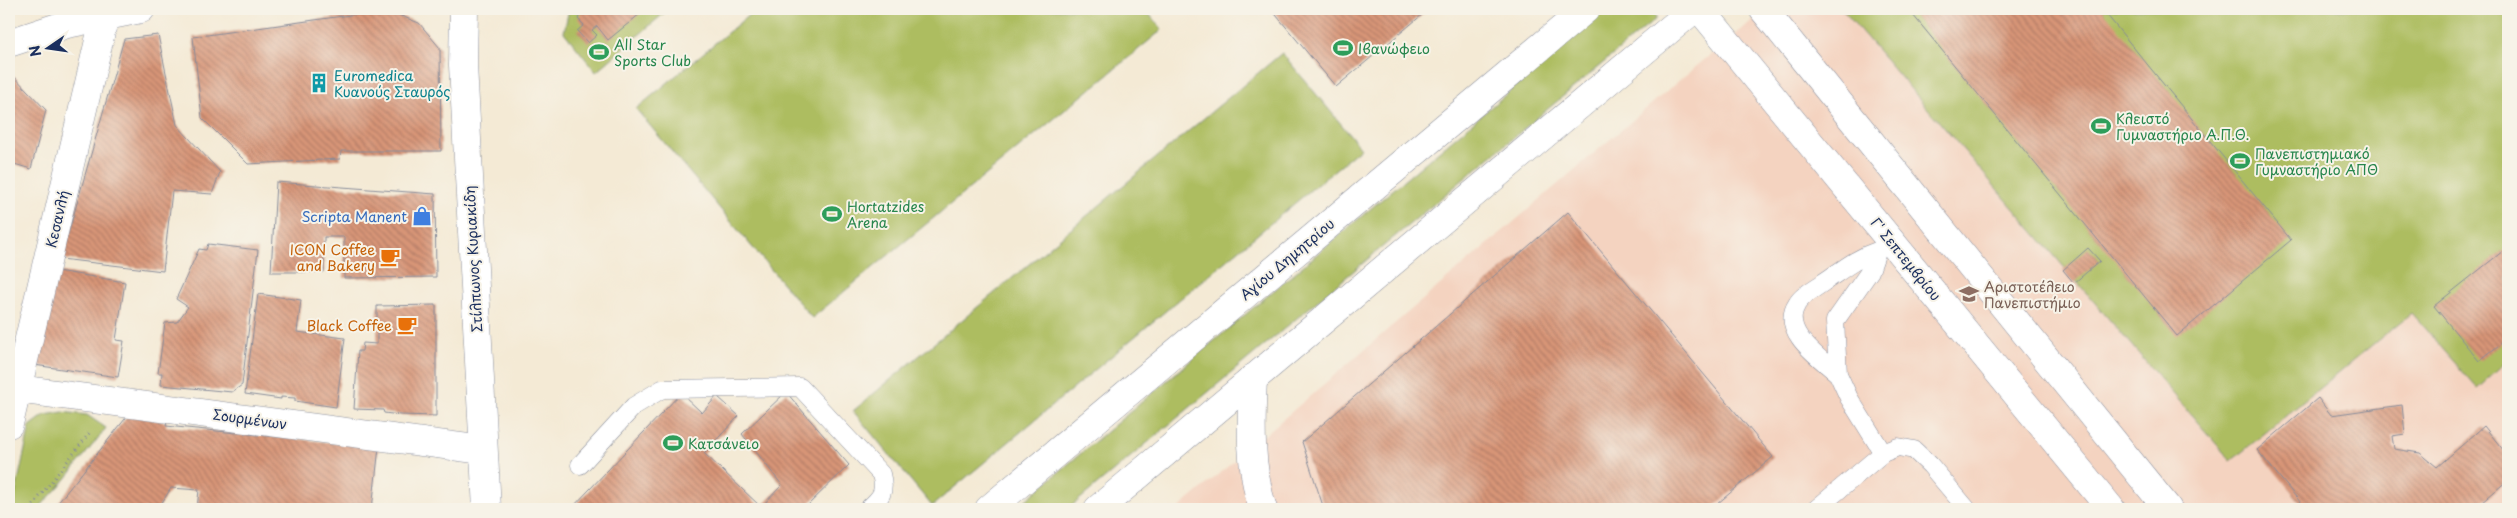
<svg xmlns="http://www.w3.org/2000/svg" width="2517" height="518" font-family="'Playpen Sans',sans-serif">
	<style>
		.built { fill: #f4d3c0 }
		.grass { fill: #adbd60; stroke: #64765f }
		.building { fill: url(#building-back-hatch) }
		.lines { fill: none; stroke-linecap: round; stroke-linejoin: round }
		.service-casing { stroke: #888c9a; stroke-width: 19 }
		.minor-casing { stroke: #888c9a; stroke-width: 29 }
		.tertiary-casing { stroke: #888c9a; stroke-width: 29 }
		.secondary-casing { stroke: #888c9a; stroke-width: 29 }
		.path { stroke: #888c9a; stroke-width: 3; stroke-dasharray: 1 4; stroke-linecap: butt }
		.service { stroke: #fff; stroke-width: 18 }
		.minor { stroke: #fff; stroke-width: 28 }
		.tertiary { stroke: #fff; stroke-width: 28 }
		.secondary { stroke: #fff; stroke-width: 28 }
		.labels { text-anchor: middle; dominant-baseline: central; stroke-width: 4; stroke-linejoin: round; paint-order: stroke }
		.leisure-label { font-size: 14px; fill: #27864d; stroke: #f7f3e8; text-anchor: start }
		.culture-label { font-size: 14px; fill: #0d838f; stroke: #f7f3e8; text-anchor: start }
		.shop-label { font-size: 14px; fill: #366cbe; stroke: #f7f3e8; text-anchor: end }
		.street-label { font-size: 14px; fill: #1b2f5e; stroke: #f7f3e8 }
		.food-label { font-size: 14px; fill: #c56008; stroke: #f7f3e8; text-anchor: end }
		.education-label { font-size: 14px; fill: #785e54; stroke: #f7f3e8; text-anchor: start }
	</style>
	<defs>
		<pattern id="building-back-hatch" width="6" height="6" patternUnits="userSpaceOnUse" patternTransform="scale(1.25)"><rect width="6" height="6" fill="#d89577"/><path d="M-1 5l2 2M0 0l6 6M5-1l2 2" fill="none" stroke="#ae7a65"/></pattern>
	</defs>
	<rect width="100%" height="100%" fill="#f7f3e8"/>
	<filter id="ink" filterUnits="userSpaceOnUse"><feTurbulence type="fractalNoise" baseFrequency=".02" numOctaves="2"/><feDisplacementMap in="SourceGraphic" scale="10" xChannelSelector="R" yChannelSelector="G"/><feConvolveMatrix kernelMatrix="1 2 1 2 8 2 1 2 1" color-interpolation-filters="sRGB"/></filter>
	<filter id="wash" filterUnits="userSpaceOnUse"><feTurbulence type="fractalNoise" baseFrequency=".0096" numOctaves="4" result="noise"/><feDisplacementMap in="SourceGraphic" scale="20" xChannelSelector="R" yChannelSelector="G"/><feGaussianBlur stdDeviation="1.12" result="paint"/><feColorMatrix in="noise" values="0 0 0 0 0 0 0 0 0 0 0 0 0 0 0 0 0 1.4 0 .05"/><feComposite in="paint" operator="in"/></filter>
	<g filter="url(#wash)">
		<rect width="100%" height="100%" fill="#f4ead5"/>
		<path class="built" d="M1767 9H2508V509H1178L1682 78Z"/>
		<g class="grass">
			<path d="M569 9H669L596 72 564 32Z"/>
			<path d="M756 9H1145L1162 30 812 318 636 109Z"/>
			<path d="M1607 9H1649L1657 18 1068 509H1015Z"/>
			<path d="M1842 9H2508V360L2477 388 2411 313 2231 461Z"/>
			<path d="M1282 53 1361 148 932 506 853 411Z"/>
			<path d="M63 412 87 415 106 428 65 480 38 509H12L30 426 45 415Z"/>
		</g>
		<g id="blocks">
			<g class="building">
				<path d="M582 9H646L608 40 597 26 592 30 597 35 588 43 577 31 584 25 578 19Z"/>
				<path d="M1271 9H1429L1336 87Z"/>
				<path d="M1908 9H2102L2291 240 2177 336Z"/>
				<path d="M386 10 419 23 440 48 441 151H341L340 159 248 164 202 118 193 37Z"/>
				<path d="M158 35 177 125 220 172 212 194 172 191 163 271 61 259 124 39Z"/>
				<path d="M9 71 46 110 31 169 11 163 9 171Z"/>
				<path d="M276 182 435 194 436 277 344 278V237H324V272H271Z"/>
				<path d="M1568 212 1773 457 1711 509H1324L1302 442Z"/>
				<path d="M208 244 258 250 242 385 232 392 161 385 162 373H158L165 323 177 322 188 307 176 299 199 249 206 250Z"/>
				<path d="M2508 247V338L2479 361 2434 306Z"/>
				<path d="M2088 248 2100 261 2074 283 2063 270Z"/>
				<path d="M57 271 125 282 116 340 124 341 118 377 34 365Z"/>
				<path d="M258 294 301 300 297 332 345 338 336 407 295 401V398L281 397V399L245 394Z"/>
				<path d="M436 305V416L400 415 384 413 383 410 354 409 358 351H362L363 343 377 344V306Z"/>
				<path d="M786 392 849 465 806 507 809 509H571L681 393 702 413 717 396 739 416 704 453 761 507 782 485 742 434Z"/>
				<path d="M2318 398 2331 415 2402 405 2405 434 2392 436 2394 449 2420 453 2437 467 2484 426 2508 456V480L2474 509H2306L2257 450Z"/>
				<path d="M129 414 167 422 166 426 379 447 372 509H197L199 490 171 488 158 509H63L57 504Z"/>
			</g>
		</g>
	</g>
	<g filter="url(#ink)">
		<use href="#blocks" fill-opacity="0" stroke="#888c9a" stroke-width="1"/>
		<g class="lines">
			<defs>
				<g id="service">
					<path d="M1838 374C1820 358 1779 331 1797 304 1802 295 1816 288 1824 282 1842 270 1856 258 1877 251L1870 271 1835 321 1838 374 1849 398 1883 453"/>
					<path d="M580 465 634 406 662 389 800 387 881 474C886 493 881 497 868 509"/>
					<path d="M1816 509 1883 453 1898 447 1914 450 1930 465 1967 509"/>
				</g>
				<g id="minor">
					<path d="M9 43 67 24 141 9"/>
					<path d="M1253 378C1251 423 1249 466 1263 509"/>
					<path d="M17 389 483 450"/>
					<path d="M9 424 105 15"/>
				</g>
				<path id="tertiary" d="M464 9 463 65 487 509"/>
				<g id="secondary">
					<path d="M1700 9 2111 509"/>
					<path d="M1763 9 2168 509"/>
					<path d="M989 509 1586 9"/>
					<path d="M1098 509 1694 9"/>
				</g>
			</defs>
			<use href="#service" class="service-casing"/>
			<use href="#minor" class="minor-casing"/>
			<use href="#tertiary" class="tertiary-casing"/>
			<use href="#secondary" class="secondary-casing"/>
			<path class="path" d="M30 509 91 431"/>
			<use href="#service" class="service"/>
			<use href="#minor" class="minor"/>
			<use href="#tertiary" class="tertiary"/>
			<use href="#secondary" class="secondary"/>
		</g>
	</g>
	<defs>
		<symbol id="stadium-bare" viewBox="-9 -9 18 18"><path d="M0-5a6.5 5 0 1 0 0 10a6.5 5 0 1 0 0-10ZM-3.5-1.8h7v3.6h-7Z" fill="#2e9e5b" stroke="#f7f3e8" stroke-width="2.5" paint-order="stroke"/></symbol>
		<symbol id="building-bare" viewBox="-9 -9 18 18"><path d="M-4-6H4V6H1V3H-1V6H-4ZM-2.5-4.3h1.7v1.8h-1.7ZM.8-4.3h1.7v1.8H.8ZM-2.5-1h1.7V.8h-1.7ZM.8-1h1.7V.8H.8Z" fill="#0f9aa8" stroke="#f7f3e8" stroke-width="2.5" paint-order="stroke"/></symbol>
		<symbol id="shop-bare" viewBox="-9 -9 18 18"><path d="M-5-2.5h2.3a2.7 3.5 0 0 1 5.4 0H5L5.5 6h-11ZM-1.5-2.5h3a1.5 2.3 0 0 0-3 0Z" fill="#3f7fe0" stroke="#f7f3e8" stroke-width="2.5" paint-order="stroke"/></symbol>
		<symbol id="cafe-bare" viewBox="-9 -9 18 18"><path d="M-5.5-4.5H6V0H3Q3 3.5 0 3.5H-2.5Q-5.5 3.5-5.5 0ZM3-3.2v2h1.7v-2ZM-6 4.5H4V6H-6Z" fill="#e8710a" stroke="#f7f3e8" stroke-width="2.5" paint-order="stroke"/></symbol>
		<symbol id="university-bare" viewBox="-9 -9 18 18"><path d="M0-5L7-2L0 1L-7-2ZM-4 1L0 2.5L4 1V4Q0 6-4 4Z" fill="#8d6e63" stroke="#f7f3e8" stroke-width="2.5" paint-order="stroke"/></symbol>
	</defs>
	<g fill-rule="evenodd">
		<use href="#stadium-bare" x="1329" y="34" width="28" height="28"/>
		<use href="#stadium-bare" x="585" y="38" width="28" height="28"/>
		<use href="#building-bare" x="305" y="69" width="28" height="28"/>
		<use href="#stadium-bare" x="2087" y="112" width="28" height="28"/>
		<use href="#stadium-bare" x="2226" y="147" width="28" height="28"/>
		<use href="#stadium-bare" x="818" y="200" width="28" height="28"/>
		<use href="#shop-bare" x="408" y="202" width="28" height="28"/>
		<use href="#cafe-bare" x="376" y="243" width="28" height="28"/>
		<use href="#university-bare" x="1955" y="280" width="28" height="28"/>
		<use href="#cafe-bare" x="393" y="311" width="28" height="28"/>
		<use href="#stadium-bare" x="659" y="429" width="28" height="28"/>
	</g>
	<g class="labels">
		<g class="leisure-label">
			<text x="614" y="44">All Star<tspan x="614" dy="16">Sports Club</tspan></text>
			<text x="1358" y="48">Ιβανώφειο</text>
			<text x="2116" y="118">Κλειστό<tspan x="2116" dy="16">Γυμναστήριο Α.Π.Θ.</tspan></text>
			<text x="2255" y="153">Πανεπιστημιακό<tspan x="2255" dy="16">Γυμναστήριο ΑΠΘ</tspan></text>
			<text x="847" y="206">Hortatzides<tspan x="847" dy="16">Arena</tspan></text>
			<text x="688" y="443">Κατσάνειο</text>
		</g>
		<g class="culture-label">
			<text x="334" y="75">Euromedica<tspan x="334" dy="16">Κυανούς Σταυρός</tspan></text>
		</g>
		<g class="shop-label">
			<text x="407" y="216">Scripta Manent</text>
		</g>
		<g class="street-label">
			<text transform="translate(57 219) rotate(-77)">Κεσανλή</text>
			<text transform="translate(473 259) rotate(-93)">Στίλπωνος Κυριακίδη</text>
			<text transform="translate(1287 259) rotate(-40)">Αγίου Δημητρίου</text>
			<text transform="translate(1906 259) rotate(51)">Γ' Σεπτεμβρίου</text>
			<text transform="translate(250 419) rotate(8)">Σουρμένων</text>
		</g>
		<g class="food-label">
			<text x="375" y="249">ICON Coffee<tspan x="375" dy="16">and Bakery</tspan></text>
			<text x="392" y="325">Black Coffee</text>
		</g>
		<g class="education-label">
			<text x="1984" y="286">Αριστοτέλειο<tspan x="1984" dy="16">Πανεπιστήμιο</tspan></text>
		</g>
	</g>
	<rect width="2517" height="518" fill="none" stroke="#f7f3e8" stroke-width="30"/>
	<g transform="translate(48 48) rotate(257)" stroke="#f7f3e8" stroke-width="4" paint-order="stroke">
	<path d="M0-4L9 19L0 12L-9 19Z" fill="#1b2f5e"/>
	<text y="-8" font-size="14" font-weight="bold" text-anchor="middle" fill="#1b2f5e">N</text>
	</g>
</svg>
